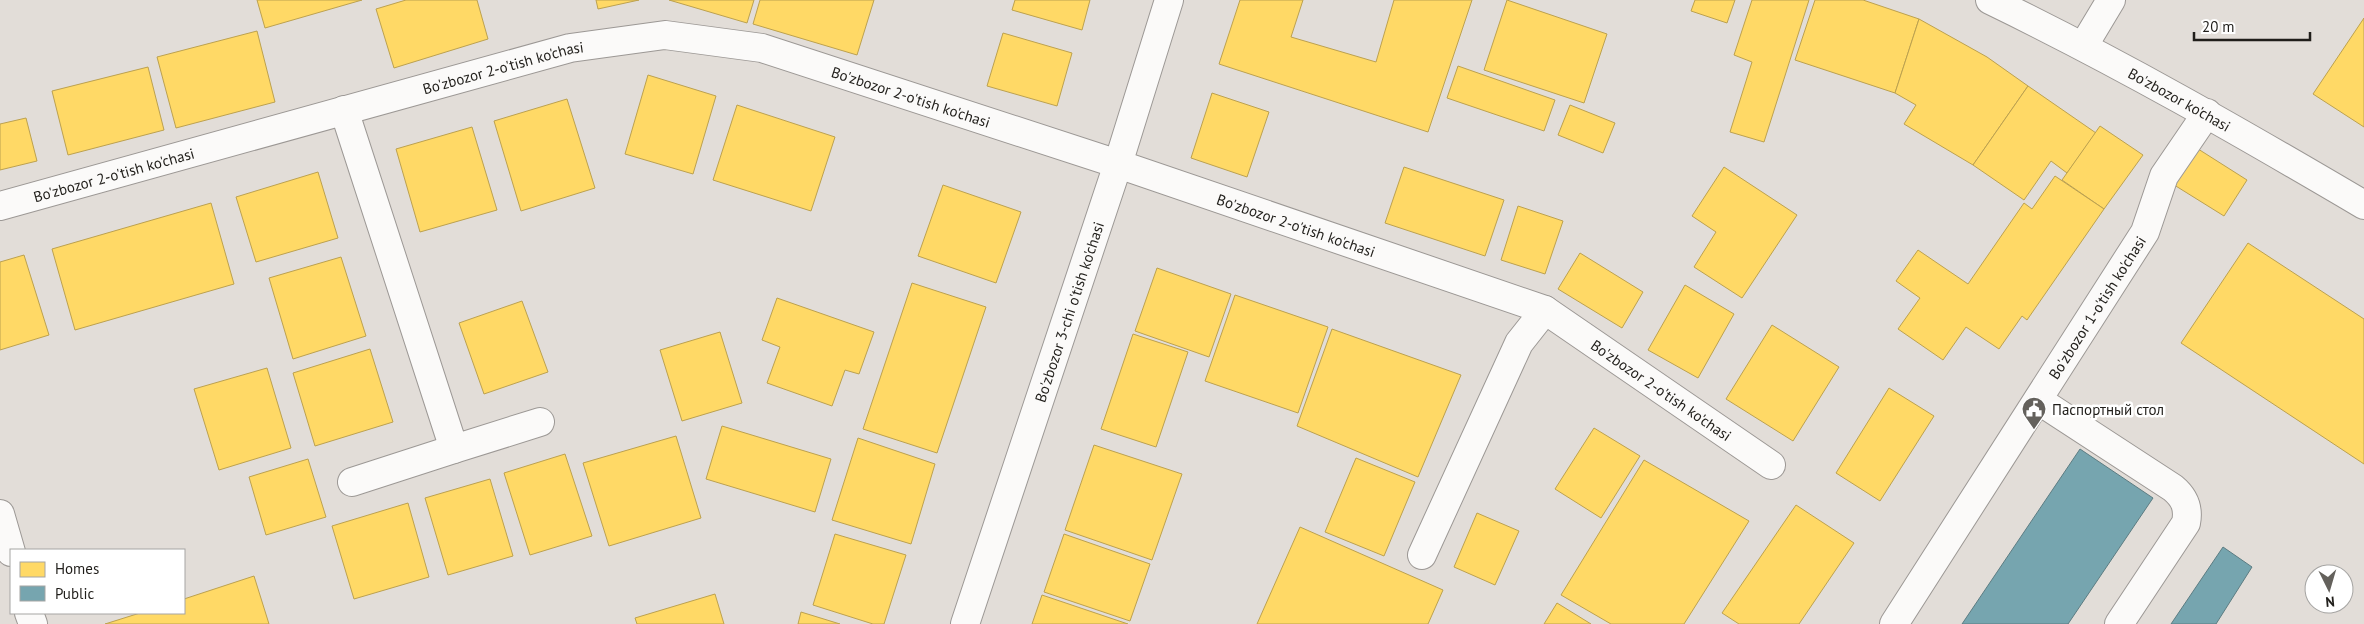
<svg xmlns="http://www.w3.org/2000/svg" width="2364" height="624" font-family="'PT Sans',sans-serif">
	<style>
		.homes { fill: #ffd966; stroke: #bca14f }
		.public { fill: #76a5af; stroke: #5c7c82 }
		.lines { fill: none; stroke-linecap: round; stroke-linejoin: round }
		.minor-casing { stroke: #9c9895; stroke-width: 30 }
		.minor { stroke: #fbfaf9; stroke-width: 28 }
		.labels { text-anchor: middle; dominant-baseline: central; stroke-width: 5; stroke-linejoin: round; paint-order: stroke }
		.street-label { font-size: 15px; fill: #201e1a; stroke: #fff }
		.poi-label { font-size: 15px; fill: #201e1a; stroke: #fff; text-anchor: start }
	</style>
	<rect width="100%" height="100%" fill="#e2ddd8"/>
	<g class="homes">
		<path d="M257 0H362L265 28Z"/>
		<path d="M406 0H477L488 39 394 68 376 9Z"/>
		<path d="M596 0H639L598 9Z"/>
		<path d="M669 0H754L747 23Z"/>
		<path d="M760 0H874L857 55 753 24Z"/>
		<path d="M1015 0H1090L1082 30 1012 10Z"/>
		<path d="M1240 0H1303L1291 37 1376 62 1394 0H1472L1428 132 1219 64Z"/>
		<path d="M1507 0 1607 34 1584 103 1484 70Z"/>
		<path d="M1695 0H1735L1727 23 1691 11Z"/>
		<path d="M1752 0H1809L1764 142 1730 132 1752 62 1734 55Z"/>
		<path d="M1815 0H1863L1919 19 1895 93 1795 60Z"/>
		<path d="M2364 18V127L2313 94Z"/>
		<path d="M1919 19 1987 57 2028 86 1973 165 1904 124 1916 105 1895 93Z"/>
		<path d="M257 31 275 102 176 128 157 57Z"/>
		<path d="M1003 33 1072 53 1057 106 987 86Z"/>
		<path d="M1458 66 1555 100 1544 131 1447 98Z"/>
		<path d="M148 67 164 130 68 155 52 91Z"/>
		<path d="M648 75 716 96 693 174 625 154Z"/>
		<path d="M2028 86 2096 133 2067 173 2051 161 2024 200 1973 165Z"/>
		<path d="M1212 93 1269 112 1247 177 1191 158Z"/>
		<path d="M567 99 595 188 521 211 494 121Z"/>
		<path d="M737 105 835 137 811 211 713 180Z"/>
		<path d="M1570 105 1615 123 1603 153 1558 135Z"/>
		<path d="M26 118 37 161 0 170V124Z"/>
		<path d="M2100 126 2143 155 2104 209 2062 180Z"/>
		<path d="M472 127 497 210 420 232 396 149Z"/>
		<path d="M2195 147 2247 180 2224 216 2171 183Z"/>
		<path d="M1404 167 1504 200 1485 256 1385 223Z"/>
		<path d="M1724 167 1797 215 1742 298 1694 267 1716 232 1692 216Z"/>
		<path d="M318 172 338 238 256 262 236 197Z"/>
		<path d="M2055 176 2104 209 2027 320 2022 316 1999 349 1966 327 1943 360 1898 329 1920 298 1896 281 1918 250 1968 284 2024 203 2032 209Z"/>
		<path d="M943 185 1021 212 996 283 918 256Z"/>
		<path d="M211 203 234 284 75 330 52 249Z"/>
		<path d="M1518 206 1563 221 1545 274 1501 260Z"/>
		<path d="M2248 243 2364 319V464L2181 343Z"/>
		<path d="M1580 253 1643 292 1622 328 1558 289Z"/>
		<path d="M24 255 49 335 0 350V262Z"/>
		<path d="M341 257 366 336 293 359 269 278Z"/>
		<path d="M1157 268 1231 294 1209 357 1135 331Z"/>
		<path d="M912 283 986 307 937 453 863 429Z"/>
		<path d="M1685 285 1734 314 1698 378 1648 350Z"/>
		<path d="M1235 295 1328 327 1298 413 1205 381Z"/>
		<path d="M777 298 874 332 859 374 845 370 832 406 767 383 780 347 762 340Z"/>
		<path d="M522 301 548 372 484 394 459 323Z"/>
		<path d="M1772 325 1839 367 1793 441 1726 399Z"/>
		<path d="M1332 329 1461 375 1418 477 1297 426Z"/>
		<path d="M720 332 742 403 682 421 660 350Z"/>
		<path d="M1133 334 1188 352 1156 447 1101 429Z"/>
		<path d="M370 349 393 422 315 446 293 373Z"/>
		<path d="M267 368 291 448 219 470 194 389Z"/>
		<path d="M1889 388 1934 416 1880 501 1836 473Z"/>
		<path d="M722 426 831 459 815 512 706 479Z"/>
		<path d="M1594 428 1640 456 1601 518 1555 489Z"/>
		<path d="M676 436 701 518 609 546 583 463Z"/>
		<path d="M858 438 935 464 911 544 832 520Z"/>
		<path d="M1094 445 1182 474 1152 560 1065 530Z"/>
		<path d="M565 454 592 536 530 555 504 473Z"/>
		<path d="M1356 458 1415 482 1384 556 1325 532Z"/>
		<path d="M308 459 326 517 266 535 249 477Z"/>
		<path d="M1644 460 1749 521 1684 624H1611L1561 595Z"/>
		<path d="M490 479 513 556 448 575 425 498Z"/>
		<path d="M408 503 429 577 354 599 332 526Z"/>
		<path d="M1796 505 1854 543 1799 624H1739L1722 613Z"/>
		<path d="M1477 513 1519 531 1495 585 1454 567Z"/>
		<path d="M1300 527 1443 590 1428 624H1257Z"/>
		<path d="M835 534 906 555 884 624H873L813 605Z"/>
		<path d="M1064 534 1150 564 1130 621 1044 592Z"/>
		<path d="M254 576 269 624H105L140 613H184V599Z"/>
		<path d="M715 594 724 624H637L635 618Z"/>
		<path d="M1042 595 1128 624H1032Z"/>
		<path d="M1557 603 1591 624H1544Z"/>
		<path d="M801 612 840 624H798Z"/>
	</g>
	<g class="public">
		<path d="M2080 449 2153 498 2068 624H1962Z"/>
		<path d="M2223 547 2252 567 2216 624H2171Z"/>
	</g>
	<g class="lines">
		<defs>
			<g id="minor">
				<path id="s1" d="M1990 0C2120 63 2240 132 2364 205"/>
				<path d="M2084 45 2111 0"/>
				<path d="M344 110 454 449 540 422"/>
				<path id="s2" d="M0 206 570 48 665 35 762 48 1118 164 1545 310 1771 465"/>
				<path d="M2038 400 2173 488C2185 498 2189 508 2186 523L2119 624"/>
				<path d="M352 482 454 449"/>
				<path d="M0 514 11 552"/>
				<path d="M1422 555 1519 343 1545 310"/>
				<path d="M29 613 33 624"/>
				<path id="s3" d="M965 624 1118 164 1169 0"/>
				<path id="s4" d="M1894 624 2145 232 2164 176 2207 113"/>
			</g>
		</defs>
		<use href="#minor" class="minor-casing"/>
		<use href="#minor" class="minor"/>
	</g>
	<defs>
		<symbol id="civic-pin" viewBox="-11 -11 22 30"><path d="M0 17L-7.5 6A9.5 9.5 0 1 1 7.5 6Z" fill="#64615c" stroke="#fff"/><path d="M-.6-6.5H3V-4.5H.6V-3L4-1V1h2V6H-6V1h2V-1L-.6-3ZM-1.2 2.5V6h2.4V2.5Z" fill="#fff"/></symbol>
	</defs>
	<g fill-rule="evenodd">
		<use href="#civic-pin" x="2020" y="395" width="28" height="38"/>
	</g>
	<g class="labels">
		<g class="street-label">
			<text stroke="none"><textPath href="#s2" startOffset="522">Bo'zbozor 2-o'tish ko'chasi</textPath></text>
			<text stroke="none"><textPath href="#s2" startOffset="942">Bo'zbozor 2-o'tish ko'chasi</textPath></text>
			<text stroke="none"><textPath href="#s1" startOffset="214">Bo'zbozor ko'chasi</textPath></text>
			<text stroke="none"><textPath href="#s2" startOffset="118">Bo'zbozor 2-o'tish ko'chasi</textPath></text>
			<text stroke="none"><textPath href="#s2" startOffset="1348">Bo'zbozor 2-o'tish ko'chasi</textPath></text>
			<text stroke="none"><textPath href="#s4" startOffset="376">Bo'zbozor 1-o'tish ko'chasi</textPath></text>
			<text stroke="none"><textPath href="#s3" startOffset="329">Bo'zbozor 3-chi o'tish ko'chasi</textPath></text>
			<text stroke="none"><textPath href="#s2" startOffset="1752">Bo'zbozor 2-o'tish ko'chasi</textPath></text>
		</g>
		<g class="poi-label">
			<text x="2052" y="409">Паспортный стол</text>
		</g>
	</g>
	<rect x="10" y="549" width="175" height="65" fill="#ffffff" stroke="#a6a5a3"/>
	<rect x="20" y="562" width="25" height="15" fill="#ffd966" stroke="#a6a5a3"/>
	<text x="55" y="574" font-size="15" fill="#201e1a">Homes</text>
	<rect x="20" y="586" width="25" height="15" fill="#76a5af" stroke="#a6a5a3"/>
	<text x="55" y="599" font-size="15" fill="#201e1a">Public</text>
	<g transform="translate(2329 589) rotate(175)"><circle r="24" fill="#ffffff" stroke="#a6a5a3"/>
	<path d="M0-4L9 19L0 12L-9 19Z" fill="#64615c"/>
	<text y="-8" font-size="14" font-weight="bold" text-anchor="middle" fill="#201e1a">N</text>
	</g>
	<path d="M2194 32v8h116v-8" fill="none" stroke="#201e1a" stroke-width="2.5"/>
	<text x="2202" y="32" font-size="15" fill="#201e1a" stroke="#ffffff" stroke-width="4" paint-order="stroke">20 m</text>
</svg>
